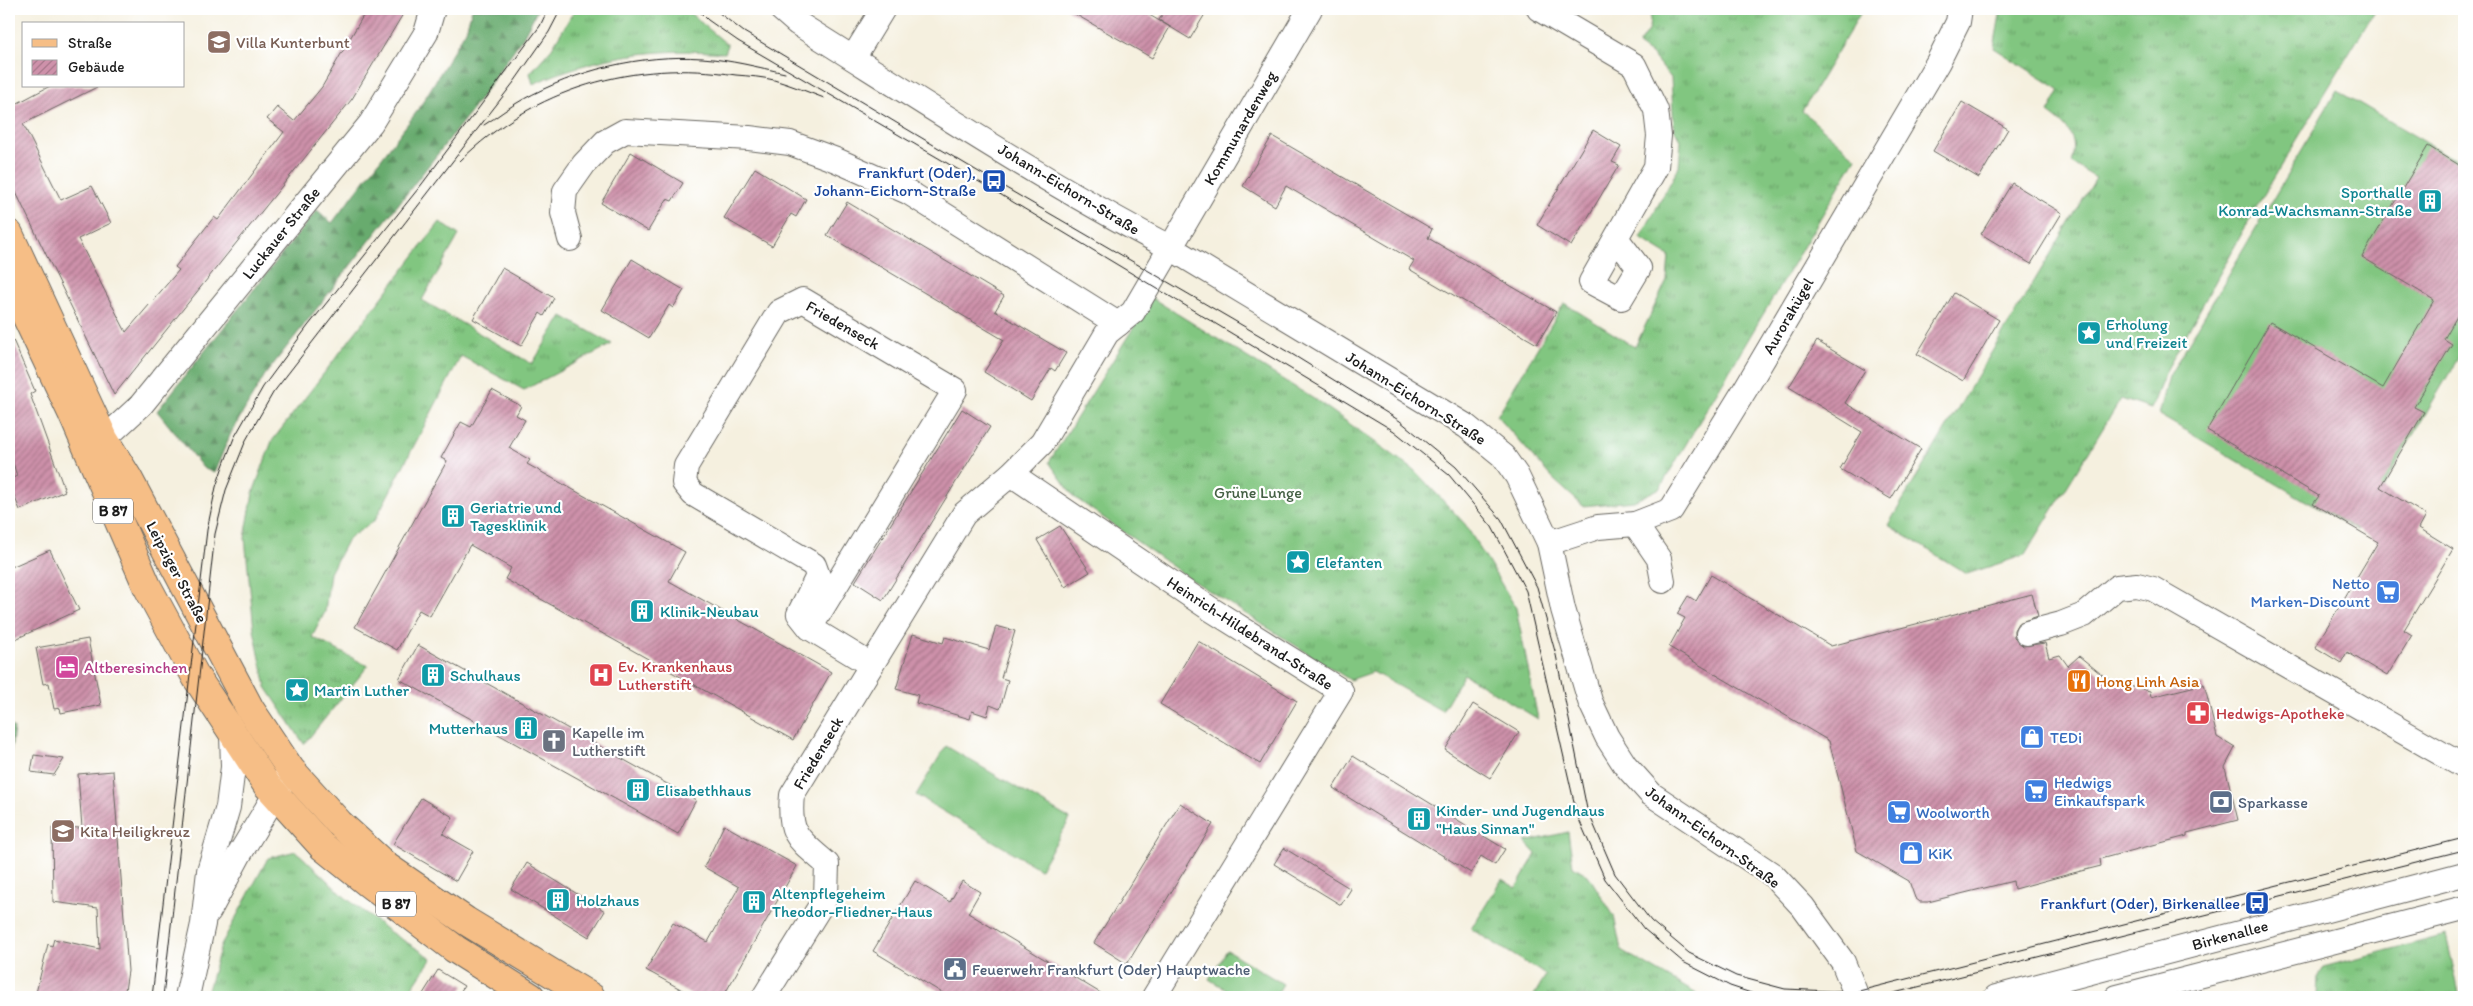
<svg xmlns="http://www.w3.org/2000/svg" width="2473" height="1006" font-family="Itim,sans-serif">
	<style>
		.grass { fill: url(#grass-tufts); stroke: #4e714e }
		.forest { fill: url(#forest-firs); stroke: #426445 }
		.pitch { fill: #81c680; stroke: #4e714e }
		.building { fill: url(#building-hatch) }
		.lines { fill: none; stroke-linecap: round; stroke-linejoin: round }
		.minor-casing { stroke: #686660; stroke-width: 26 }
		.major-casing { stroke: #686660; stroke-width: 30 }
		.minor { stroke: #fff; stroke-width: 24 }
		.major { stroke: #f6be86; stroke-width: 28 }
		.tram { stroke: #1c1c1c; stroke-width: 1 }
		.labels { text-anchor: middle; dominant-baseline: central; stroke-width: 4.5; stroke-linejoin: round; paint-order: stroke }
		.shield { fill: #fff; stroke: #606060; stroke-width: 1 }
		.shield-label { font-size: 15px; font-weight: bold; fill: #1c1c1c }
		.education-label { font-size: 16px; fill: #785e54; stroke: #fff; text-anchor: start }
		.street-label { font-size: 16px; fill: #1c1c1c; stroke: #fff }
		.transit-label { font-size: 16px; fill: #164399; stroke: #fff; text-anchor: end }
		.culture-label { font-size: 16px; fill: #0d838f; stroke: #fff; text-anchor: start }
		.park-label { font-size: 16px; fill: #446044; stroke: #fff }
		.shop-label { font-size: 16px; fill: #366cbe; stroke: #fff; text-anchor: start }
		.health-label { font-size: 16px; fill: #be3a42; stroke: #fff; text-anchor: start }
		.hotel-label { font-size: 16px; fill: #b23c85; stroke: #fff; text-anchor: start }
		.food-label { font-size: 16px; fill: #c56008; stroke: #fff; text-anchor: start }
		.worship-label { font-size: 16px; fill: #5b616d; stroke: #fff; text-anchor: start }
		.service-label { font-size: 16px; fill: #4e5e75; stroke: #fff; text-anchor: start }
	</style>
	<defs>
		<pattern id="grass-tufts" width="24" height="20" patternUnits="userSpaceOnUse" patternTransform="scale(1.25)"><rect width="24" height="20" fill="#81c680"/><path d="M3 7l-1-3M5 7V3M7 7l1-3M15 17l-1-3M17 17v-4M19 17l1-3" fill="none" stroke="#69a068"/></pattern>
		<pattern id="forest-firs" width="22" height="20" patternUnits="userSpaceOnUse" patternTransform="scale(1.25)"><rect width="22" height="20" fill="#68ab6e"/><path d="M5 1l3.5 6h-7zM16 11l3.5 6h-7z" fill="#558a5a"/></pattern>
		<pattern id="building-hatch" width="6" height="6" patternUnits="userSpaceOnUse" patternTransform="scale(1.25)"><rect width="6" height="6" fill="#ce91aa"/><path d="M-1 1l2-2M0 6l6-6M5 7l2-2" fill="none" stroke="#a6768a"/></pattern>
	</defs>
	<rect width="100%" height="100%" fill="#fff"/>
	<filter id="ink" filterUnits="userSpaceOnUse"><feTurbulence type="fractalNoise" baseFrequency=".02" numOctaves="2"/><feDisplacementMap in="SourceGraphic" scale="10" xChannelSelector="R" yChannelSelector="G"/><feConvolveMatrix kernelMatrix="1 2 1 2 8 2 1 2 1" color-interpolation-filters="sRGB"/></filter>
	<filter id="wash" filterUnits="userSpaceOnUse"><feTurbulence type="fractalNoise" baseFrequency=".0096" numOctaves="4" result="noise"/><feDisplacementMap in="SourceGraphic" scale="20" xChannelSelector="R" yChannelSelector="G"/><feGaussianBlur stdDeviation="1.12" result="paint"/><feColorMatrix in="noise" values="0 0 0 0 0 0 0 0 0 0 0 0 0 0 0 0 0 1.4 0 .05"/><feComposite in="paint" operator="in"/></filter>
	<g filter="url(#wash)">
		<rect width="100%" height="100%" fill="#f5f0df"/>
		<g class="grass">
			<path d="M575 9H685L728 45 725 53C658 47 595 56 533 84L530 73 552 48Z"/>
			<path d="M1651 9H1863L1802 111 1856 158 1660 488 1634 501 1583 506 1552 478 1497 416 1564 303 1635 347 1667 280 1669 256 1640 238 1679 167 1681 140 1674 130 1671 78 1652 55 1638 45 1649 29Z"/>
			<path d="M2001 9H2376L2257 206 2166 371 2151 409 2121 399 2025 555 1967 574 1888 525 2096 178 2071 163C2079 137 2067 126 2048 112L2060 90 1994 48Z"/>
			<path d="M440 222 459 235 422 300 532 364 562 316 612 344 524 390 461 356 375 520 348 539 330 573 325 612 312 637 368 666 304 744 266 687 254 630 245 538 253 493 272 441Z"/>
			<path d="M1152 298 1322 404 1414 470 1465 524 1516 608 1538 719 1464 674 1442 711 1373 672 1350 680 1186 576 1074 497 1049 462Z"/>
			<path d="M1568 832 1573 866 1588 875 1614 916 1621 950 1702 997H1533L1546 975 1471 929 1502 879 1516 888 1536 854 1525 842Z"/>
			<path d="M296 851 346 898 390 932 432 958 413 986 408 997H206L221 945 268 858Z"/>
			<path d="M2446 935 2460 997H2317L2318 976 2323 967Z"/>
		</g>
		<g class="forest">
			<path d="M472 9H538L523 37 472 110 265 375 231 433 214 473 203 468 157 411 317 210 332 223 418 110 466 30Z"/>
			<path d="M9 724 14 728 11 751 9 750Z"/>
		</g>
		<g class="pitch">
			<path d="M2337 90 2464 165V348L2357 531 2159 415 2169 376Z"/>
			<path d="M946 746 1070 819 1040 869 916 795Z"/>
			<path d="M1227 950 1283 984 1275 997H1238L1209 979Z"/>
		</g>
		<g id="blocks">
			<g class="building">
				<path d="M367 9H406L352 99 114 395 9 178V95L14 105 50 86H99L23 124 61 200 92 186 111 223 78 239 126 332 179 270 175 267 214 217 218 220 284 132 267 119 277 107 294 121 322 87Z"/>
				<path d="M1066 9H1139L1170 27 1152 58Z"/>
				<path d="M1166 9H1208L1190 39 1159 20Z"/>
				<path d="M1962 102 2008 129 1979 178 1933 151Z"/>
				<path d="M1593 130 1621 147 1612 162 1619 165 1571 246 1537 225Z"/>
				<path d="M1272 136 1432 229 1428 238 1556 312 1537 344 1409 269 1414 261 1286 186 1275 206 1243 186Z"/>
				<path d="M2428 146 2464 168V304L2444 339 2452 344 2414 407 2424 412 2380 487 2426 515 2419 528 2453 549 2404 630 2412 635 2387 676 2347 652 2341 663 2315 647 2378 542 2313 504 2319 496 2207 430 2270 322 2383 388 2434 300 2362 257Z"/>
				<path d="M631 152 683 183 672 201 667 199 648 231 601 203Z"/>
				<path d="M755 168 806 199 796 217 791 214 772 246 724 218Z"/>
				<path d="M2012 183 2062 213 2031 264 1981 234Z"/>
				<path d="M847 202 1004 296 995 311 1066 353 1055 371 1051 368 1031 401 984 372 1004 340 827 235Z"/>
				<path d="M632 259 684 290 673 308 669 305 649 338 602 310Z"/>
				<path d="M502 268 554 298 544 316 540 313 521 346 473 319Z"/>
				<path d="M1954 293 1999 320 1963 381 1917 354Z"/>
				<path d="M9 331 35 391 30 394 65 491 20 510 9 483V480L17 476 9 450Z"/>
				<path d="M1817 341 1865 370 1845 403 1921 449 1891 499 1840 469 1862 432 1789 387Z"/>
				<path d="M492 390 521 406 516 415 525 420 509 448 530 460 527 464 685 552 669 581 831 672 793 740 505 579 511 568 470 545 430 616 419 610 397 650 355 627 447 461 441 458 461 422 471 427Z"/>
				<path d="M962 409 990 427 883 600 855 582Z"/>
				<path d="M1060 526 1090 572 1065 587 1037 540Z"/>
				<path d="M50 550 79 610 9 642V568Z"/>
				<path d="M1711 575 1831 646 2032 594 2038 616 2018 623 2014 630V637L2023 646 2045 643 2049 658 2060 655 2068 666 2079 656 2101 674 2116 683 2150 691 2151 697 2204 684 2217 737 2235 748 2225 767 2238 820 2187 833V836L2100 859 2101 866 2077 872 2014 889 2013 881 1928 902H1920L1915 898 1909 881 1857 851 1829 741 1669 647 1685 618 1677 614 1688 596 1696 601Z"/>
				<path d="M996 626 1015 631 1001 678 1008 680 1000 709 990 705 987 716 972 711 970 719 916 703 918 695 896 689 913 634 943 643 945 637 989 650Z"/>
				<path d="M88 639 101 705 61 713 60 708 54 709 49 683 43 684 36 648Z"/>
				<path d="M1198 641 1297 701 1260 764 1160 704Z"/>
				<path d="M418 645 696 800 678 834 399 679Z"/>
				<path d="M1473 704 1519 732 1490 778 1445 750Z"/>
				<path d="M34 755 64 759 54 775 31 772Z"/>
				<path d="M1353 756 1505 849 1495 865 1481 856 1471 873 1333 788Z"/>
				<path d="M113 771 128 971 124 997H35L48 944 52 946 54 939 100 949 98 908 53 902 52 827 82 828 78 774Z"/>
				<path d="M421 798 453 817 443 834 473 851 456 881 393 844Z"/>
				<path d="M1180 803 1213 824 1127 964 1094 943Z"/>
				<path d="M724 825 797 866 723 997H695L646 970 673 923 708 942 739 887 704 867Z"/>
				<path d="M1284 848 1351 889 1341 905 1274 864Z"/>
				<path d="M527 863 605 911 589 937 511 889Z"/>
				<path d="M915 881 950 902 962 881 980 892 968 913 1107 997H949L873 951Z"/>
				<path d="M438 970 464 986 457 997H421Z"/>
			</g>
		</g>
	</g>
	<g filter="url(#ink)">
		<use href="#blocks" fill-opacity="0" stroke="#686660" stroke-width="1"/>
		<g class="lines">
			<defs>
				<g id="minor">
					<path d="M781 9 797 23C920 100 1041 180 1169 247L1466 426 1503 456 1517 476 1549 543 1563 609 1590 701 1607 737 1625 765 1651 794 1773 875 1803 907 1843 962 1857 997"/>
					<path d="M1539 9 1634 65 1656 110 1659 136 1656 167 1591 282 1621 298 1639 268 1616 238"/>
					<path d="M853 58 883 9"/>
					<path d="M570 239 563 213 565 191 584 164 605 142 625 131 749 138 790 143 836 160 908 192 1118 324"/>
					<path d="M104 439 141 405 371 123 426 33 433 9"/>
					<path d="M1011 474 1209 608 1341 691 1154 997"/>
					<path d="M1635 524 1659 559 1663 581"/>
					<path d="M1549 543 1598 527 1635 524 1671 510 1746 388 1938 62 1958 22 1960 9"/>
					<path d="M810 628 799 614 818 576 814 565 693 494 684 483 686 466 779 312 803 300 955 390 810 628 871 665"/>
					<path d="M2027 633 2061 624 2084 615 2117 587 2137 585 2153 589 2463 766"/>
					<path d="M209 911 239 855 284 780"/>
					<path d="M187 997 203 924 209 871 228 807 233 767 232 734"/>
					<path d="M764 997 826 897 827 864C798 839 788 835 792 795L964 514 1011 474 1042 443 1107 333 1133 312 1310 9"/>
					<path d="M1996 997 2464 874"/>
					<path d="M2117 997 2464 908"/>
				</g>
				<g id="major">
					<path d="M9 234 104 439 128 478 250 709 291 770 339 823 387 867 466 921 591 997"/>
					<path d="M9 280 72 413 147 586 196 677 267 785 322 846 368 883 455 949 531 997"/>
				</g>
			</defs>
			<use href="#minor" class="minor-casing"/>
			<use href="#major" class="major-casing"/>
			<use href="#minor" class="minor"/>
			<use href="#major" class="major"/>
			<g class="tram">
				<path d="M697 9 708 20 738 41 988 187 1394 431 1449 475 1492 527 1526 591 1577 815 1605 879 1644 929 1683 962 1730 986 1763 997"/>
				<path d="M714 9 744 32 994 181 1295 356 1400 421 1456 467 1501 519 1537 587 1556 655 1587 809 1615 874 1651 921 1689 953 1736 976 1785 989 1855 992 2464 838"/>
				<path d="M484 125C497 117 509 107 522 100 576 70 641 54 702 58 731 60 757 67 785 73"/>
				<path d="M460 161C534 88 635 59 736 75 749 76 762 77 774 80 791 85 808 92 824 98"/>
				<path d="M152 997 207 530 216 487 222 469 234 438 263 387 308 326 422 184 540 26 548 9"/>
				<path d="M163 997 215 534 226 490 246 440 273 393 514 82 549 32 561 9"/>
				<path d="M1878 997 2464 850"/>
			</g>
		</g>
	</g>
	<defs>
		<symbol id="school-square" viewBox="-11 -11 22 22"><rect x="-9" y="-9" width="18" height="18" rx="4" fill="#8d6e63" stroke="#fff"/><path d="M0-5L7-2L0 1L-7-2ZM-4 1L0 2.5L4 1V4Q0 6-4 4Z" fill="#fff"/></symbol>
		<symbol id="bus-square" viewBox="-11 -11 22 22"><rect x="-9" y="-9" width="18" height="18" rx="4" fill="#1a4fb4" stroke="#fff"/><path d="M-5-6H5V4H4V6H2V4H-2V6H-4V4H-5ZM-3.5-4V0h7V-4ZM-3.5 1.2v1.5H-2V1.2ZM2 1.2v1.5H3.5V1.2Z" fill="#fff"/></symbol>
		<symbol id="building-square" viewBox="-11 -11 22 22"><rect x="-9" y="-9" width="18" height="18" rx="4" fill="#0f9aa8" stroke="#fff"/><path d="M-4-6H4V6H1V3H-1V6H-4ZM-2.5-4.3h1.7v1.8h-1.7ZM.8-4.3h1.7v1.8H.8ZM-2.5-1h1.7V.8h-1.7ZM.8-1h1.7V.8H.8Z" fill="#fff"/></symbol>
		<symbol id="sight-square" viewBox="-11 -11 22 22"><rect x="-9" y="-9" width="18" height="18" rx="4" fill="#0f9aa8" stroke="#fff"/><path d="M0-6L1.8-2.2L6-1.7L2.9 1.2L3.7 5.4L0 3.3L-3.7 5.4L-2.9 1.2L-6-1.7L-1.8-2.2Z" fill="#fff"/></symbol>
		<symbol id="supermarket-square" viewBox="-11 -11 22 22"><rect x="-9" y="-9" width="18" height="18" rx="4" fill="#3f7fe0" stroke="#fff"/><path d="M-6-5.5h2.5l.6 2H6L4.5 2H-2.5L-4.4-4H-6ZM-1.5 3.2a1.3 1.3 0 1 0 .1 0ZM3 3.2a1.3 1.3 0 1 0 .1 0Z" fill="#fff"/></symbol>
		<symbol id="hotel-square" viewBox="-11 -11 22 22"><rect x="-9" y="-9" width="18" height="18" rx="4" fill="#d1479c" stroke="#fff"/><path d="M-6-4.5h1.5V1H6V5H4.5V3h-9V5H-6ZM-4 0a1.8 1.8 0 1 1 3.6 0ZM.5 0V-2.5h3Q6-2.5 6 0Z" fill="#fff"/></symbol>
		<symbol id="hospital-square" viewBox="-11 -11 22 22"><rect x="-9" y="-9" width="18" height="18" rx="4" fill="#e0444e" stroke="#fff"/><path d="M-5-5h3v3.5h4V-5h3V5h-3V1.5h-4V5h-3Z" fill="#fff"/></symbol>
		<symbol id="restaurant-square" viewBox="-11 -11 22 22"><rect x="-9" y="-9" width="18" height="18" rx="4" fill="#e8710a" stroke="#fff"/><path d="M-5-6h1v4h1v-4h1v4h1v-4h1v5L-1.5 .5V6h-2V.5L-5-1ZM5-6V6H3V1.5H1.5Q1.5-4 5-6Z" fill="#fff"/></symbol>
		<symbol id="pharmacy-square" viewBox="-11 -11 22 22"><rect x="-9" y="-9" width="18" height="18" rx="4" fill="#e0444e" stroke="#fff"/><path d="M-2-6h4v4h4v4h-4v4h-4v-4h-4v-4h4Z" fill="#fff"/></symbol>
		<symbol id="shop-square" viewBox="-11 -11 22 22"><rect x="-9" y="-9" width="18" height="18" rx="4" fill="#3f7fe0" stroke="#fff"/><path d="M-5-2.5h2.3a2.7 3.5 0 0 1 5.4 0H5L5.5 6h-11ZM-1.5-2.5h3a1.5 2.3 0 0 0-3 0Z" fill="#fff"/></symbol>
		<symbol id="church-square" viewBox="-11 -11 22 22"><rect x="-9" y="-9" width="18" height="18" rx="4" fill="#6b7280" stroke="#fff"/><path d="M-1.2-6h2.4v3.5h3.3v2.4h-3.3V6h-2.4V-.1h-3.3v-2.4h3.3Z" fill="#fff"/></symbol>
		<symbol id="bank-square" viewBox="-11 -11 22 22"><rect x="-9" y="-9" width="18" height="18" rx="4" fill="#5c6f8a" stroke="#fff"/><path d="M-6-4H6V4H-6ZM0-2.3a2.3 2.3 0 1 0 0 4.6a2.3 2.3 0 1 0 0-4.6Z" fill="#fff"/></symbol>
		<symbol id="civic-square" viewBox="-11 -11 22 22"><rect x="-9" y="-9" width="18" height="18" rx="4" fill="#5c6f8a" stroke="#fff"/><path d="M-.6-6.5H3V-4.5H.6V-3L4-1V1h2V6H-6V1h2V-1L-.6-3ZM-1.2 2.5V6h2.4V2.5Z" fill="#fff"/></symbol>
	</defs>
	<g fill-rule="evenodd">
		<use href="#school-square" x="205" y="28" width="28" height="28"/>
		<use href="#bus-square" x="980" y="167" width="28" height="28"/>
		<use href="#building-square" x="2416" y="187" width="28" height="28"/>
		<use href="#sight-square" x="2075" y="319" width="28" height="28"/>
		<use href="#building-square" x="439" y="502" width="28" height="28"/>
		<use href="#sight-square" x="1284" y="548" width="28" height="28"/>
		<use href="#supermarket-square" x="2374" y="578" width="28" height="28"/>
		<use href="#building-square" x="628" y="597" width="28" height="28"/>
		<use href="#hotel-square" x="53" y="653" width="28" height="28"/>
		<use href="#building-square" x="419" y="661" width="28" height="28"/>
		<use href="#hospital-square" x="587" y="661" width="28" height="28"/>
		<use href="#restaurant-square" x="2065" y="667" width="28" height="28"/>
		<use href="#sight-square" x="283" y="676" width="28" height="28"/>
		<use href="#pharmacy-square" x="2184" y="699" width="28" height="28"/>
		<use href="#building-square" x="512" y="714" width="28" height="28"/>
		<use href="#shop-square" x="2018" y="723" width="28" height="28"/>
		<use href="#church-square" x="540" y="727" width="28" height="28"/>
		<use href="#building-square" x="624" y="776" width="28" height="28"/>
		<use href="#supermarket-square" x="2022" y="777" width="28" height="28"/>
		<use href="#bank-square" x="2207" y="788" width="28" height="28"/>
		<use href="#supermarket-square" x="1885" y="798" width="28" height="28"/>
		<use href="#building-square" x="1405" y="805" width="28" height="28"/>
		<use href="#school-square" x="49" y="817" width="28" height="28"/>
		<use href="#shop-square" x="1897" y="839" width="28" height="28"/>
		<use href="#building-square" x="544" y="886" width="28" height="28"/>
		<use href="#building-square" x="740" y="888" width="28" height="28"/>
		<use href="#bus-square" x="2243" y="889" width="28" height="28"/>
		<use href="#civic-square" x="941" y="955" width="28" height="28"/>
	</g>
	<g class="labels">
		<g class="shield">
			<rect x="93" y="498.5" width="40" height="25" rx="4"/>
			<rect x="376" y="891.5" width="40" height="25" rx="4"/>
		</g>
		<g class="shield-label">
			<text x="113" y="511">B 87</text>
			<text x="396" y="904">B 87</text>
		</g>
		<g class="education-label">
			<text x="236" y="42">Villa Kunterbunt</text>
			<text x="80" y="831">Kita Heiligkreuz</text>
		</g>
		<g class="street-label">
			<text transform="translate(1240 128) rotate(-60)">Kommunardenweg</text>
			<text transform="translate(1069 189) rotate(31)">Johann-Eichorn-Straße</text>
			<text transform="translate(281 233) rotate(-51)">Luckauer Straße</text>
			<text transform="translate(1788 316) rotate(-60)">Aurorahügel</text>
			<text transform="translate(843 325) rotate(30)">Friedenseck</text>
			<text transform="translate(1416 398) rotate(32)">Johann-Eichorn-Straße</text>
			<text transform="translate(177 572) rotate(62)">Leipziger Straße</text>
			<text transform="translate(1250 633) rotate(33)">Heinrich-Hildebrand-Straße</text>
			<text transform="translate(818 753) rotate(-59)">Friedenseck</text>
			<text transform="translate(1713 837) rotate(36)">Johann-Eichorn-Straße</text>
			<text transform="translate(2230 935) rotate(-15)">Birkenallee</text>
		</g>
		<g class="transit-label">
			<text x="976" y="172">Frankfurt (Oder),<tspan x="976" dy="18">Johann-Eichorn-Straße</tspan></text>
			<text x="2240" y="903">Frankfurt (Oder), Birkenallee</text>
		</g>
		<g class="culture-label">
			<text x="2412" y="192" text-anchor="end">Sporthalle<tspan x="2412" dy="18">Konrad-Wachsmann-Straße</tspan></text>
			<text x="2106" y="324">Erholung<tspan x="2106" dy="18">und Freizeit</tspan></text>
			<text x="470" y="507">Geriatrie und<tspan x="470" dy="18">Tagesklinik</tspan></text>
			<text x="1316" y="562">Elefanten</text>
			<text x="660" y="611">Klinik-Neubau</text>
			<text x="450" y="675">Schulhaus</text>
			<text x="314" y="690">Martin Luther</text>
			<text x="508" y="728" text-anchor="end">Mutterhaus</text>
			<text x="656" y="790">Elisabethhaus</text>
			<text x="1436" y="810">Kinder- und Jugendhaus<tspan x="1436" dy="18">"Haus Sinnan"</tspan></text>
			<text x="772" y="893">Altenpflegeheim<tspan x="772" dy="18">Theodor-Fliedner-Haus</tspan></text>
			<text x="576" y="900">Holzhaus</text>
		</g>
		<g class="park-label">
			<text x="1258" y="492">Grüne Lunge</text>
		</g>
		<g class="shop-label">
			<text x="2370" y="583" text-anchor="end">Netto<tspan x="2370" dy="18">Marken-Discount</tspan></text>
			<text x="2050" y="737">TEDi</text>
			<text x="2054" y="782">Hedwigs<tspan x="2054" dy="18">Einkaufspark</tspan></text>
			<text x="1916" y="812">Woolworth</text>
			<text x="1928" y="853">KiK</text>
		</g>
		<g class="health-label">
			<text x="618" y="666">Ev. Krankenhaus<tspan x="618" dy="18">Lutherstift</tspan></text>
			<text x="2216" y="713">Hedwigs-Apotheke</text>
		</g>
		<g class="hotel-label">
			<text x="84" y="667">Altberesinchen</text>
		</g>
		<g class="food-label">
			<text x="2096" y="681">Hong Linh Asia</text>
		</g>
		<g class="worship-label">
			<text x="572" y="732">Kapelle im<tspan x="572" dy="18">Lutherstift</tspan></text>
		</g>
		<g class="service-label">
			<text x="2238" y="802">Sparkasse</text>
			<text x="972" y="969">Feuerwehr Frankfurt (Oder) Hauptwache</text>
		</g>
	</g>
	<rect width="2473" height="1006" fill="none" stroke="#fff" stroke-width="30"/>
	<rect x="22" y="22" width="162" height="65" fill="#ffffff" stroke="#a4a4a4"/>
	<rect x="32" y="39" width="25" height="8" fill="#f6be86" stroke="#a4a4a4"/>
	<text x="68" y="48" font-size="15" fill="#1c1c1c">Straße</text>
	<rect x="32" y="60" width="25" height="15" fill="url(#building-hatch)" stroke="#a4a4a4"/>
	<text x="68" y="72" font-size="15" fill="#1c1c1c">Gebäude</text>
</svg>
